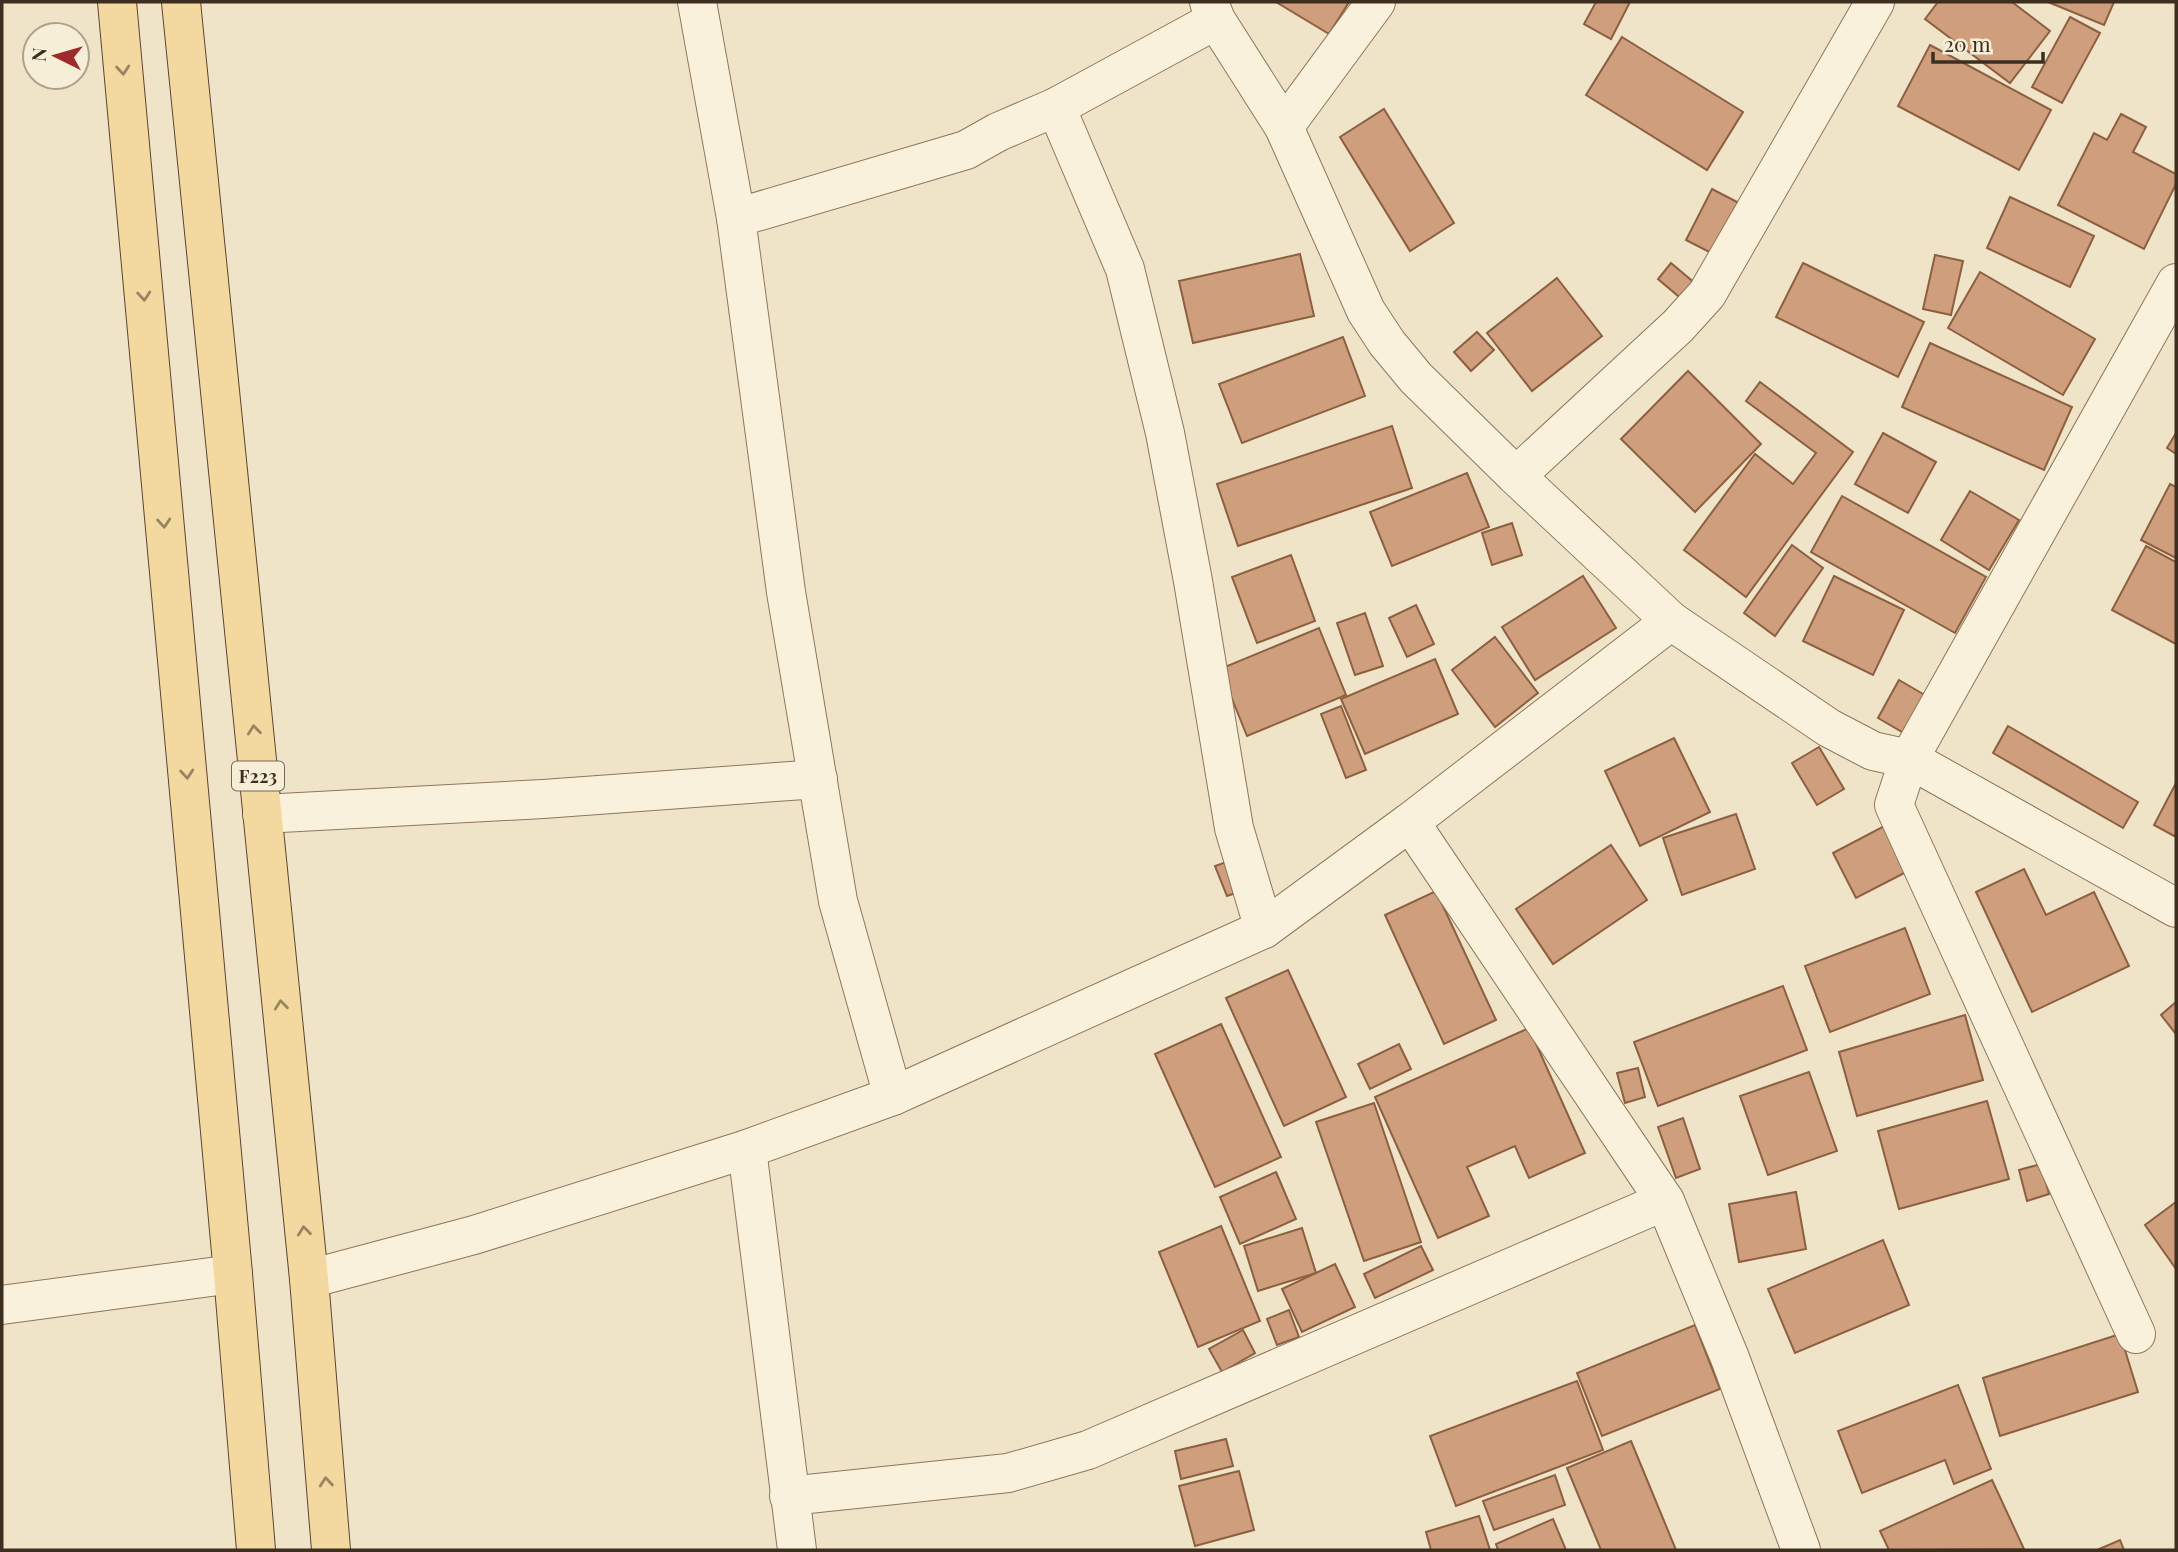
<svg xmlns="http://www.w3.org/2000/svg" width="2178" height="1552" font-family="'Playfair Display',serif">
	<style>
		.building { fill: #cf9f7d; stroke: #8d5f41; stroke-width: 2 }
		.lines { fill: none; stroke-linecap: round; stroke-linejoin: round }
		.minor-casing { stroke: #8d765c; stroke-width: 40 }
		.primary-casing { stroke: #5b4430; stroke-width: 40 }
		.minor { stroke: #faf1dc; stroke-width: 38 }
		.primary { stroke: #f3d9a0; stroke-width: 38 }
		.oneway { stroke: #988460 }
		.labels { text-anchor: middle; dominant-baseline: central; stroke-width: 7; stroke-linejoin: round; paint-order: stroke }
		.shield { fill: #f7eed8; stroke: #756857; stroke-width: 2 }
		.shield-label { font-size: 18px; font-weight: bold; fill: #3d2e20 }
	</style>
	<rect width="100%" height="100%" fill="#f0e4c8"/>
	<g class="building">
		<path d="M1276 2H1349L1329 34Z"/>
		<path d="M1596 2H1630L1611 39 1584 24Z"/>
		<path d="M1938 2H2012L2050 31 2010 83 1925 19Z"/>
		<path d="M2048 2H2114L2104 25Z"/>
		<path d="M2070 17 2100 33 2062 103 2032 87Z"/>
		<path d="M1622 37 1743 112 1707 170 1586 95Z"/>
		<path d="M1930 45 2051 110 2019 170 1898 106Z"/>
		<path d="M1384 109 1454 223 1410 251 1340 137Z"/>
		<path d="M2121 114 2146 127 2133 152 2176 174V184L2144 249 2058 205 2094 133 2107 140Z"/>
		<path d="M1712 189 1739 203 1713 254 1686 240Z"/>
		<path d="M2010 197 2094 236 2070 287 1987 248Z"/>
		<path d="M1300 254 1314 316 1193 343 1179 281Z"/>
		<path d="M1935 255 1963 261 1951 315 1923 309Z"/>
		<path d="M1671 263 1697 285 1684 301 1658 279Z"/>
		<path d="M1803 263 1924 322 1898 377 1776 317Z"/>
		<path d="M1980 272 2095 339 2063 395 1948 328Z"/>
		<path d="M1557 278 1602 336 1532 391 1487 333Z"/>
		<path d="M1477 332 1494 350 1471 371 1454 352Z"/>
		<path d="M1343 337 1365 396 1242 443 1219 384Z"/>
		<path d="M1930 343 2072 407 2044 470 1902 407Z"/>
		<path d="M1688 371 1761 444 1695 512 1621 439Z"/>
		<path d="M1760 382 1853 452 1746 597 1684 550 1755 454 1793 484 1816 453 1746 401Z"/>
		<path d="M1392 426 1412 488 1238 546 1217 484Z"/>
		<path d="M1883 433 1936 462 1908 513 1855 484Z"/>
		<path d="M2176 433V454L2167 448Z"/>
		<path d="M1467 473 1489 527 1392 566 1370 512Z"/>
		<path d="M2170 484 2176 487V558L2141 540Z"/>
		<path d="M1970 491 2019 520 1989 570 1941 540Z"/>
		<path d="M1842 496 1986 577 1955 633 1811 552Z"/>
		<path d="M1512 523 1522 555 1492 565 1482 533Z"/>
		<path d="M1792 545 1823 568 1775 636 1744 613Z"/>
		<path d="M2146 546 2176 562V644L2112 610Z"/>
		<path d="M1291 555 1315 621 1257 643 1232 577Z"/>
		<path d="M1583 576 1616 628 1535 680 1502 627Z"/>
		<path d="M1834 576 1904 610 1873 675 1803 641Z"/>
		<path d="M1416 605 1434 644 1407 657 1389 618Z"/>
		<path d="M1365 613 1383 666 1355 675 1337 623Z"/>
		<path d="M1319 628 1346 695 1247 736 1220 669Z"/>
		<path d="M1495 637 1538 693 1495 727 1452 670Z"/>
		<path d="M1435 659 1458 714 1365 754 1341 699Z"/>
		<path d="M1899 680 1930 698 1909 736 1878 718Z"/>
		<path d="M1341 706 1366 770 1346 778 1321 714Z"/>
		<path d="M2008 726 2138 802 2123 828 1993 753Z"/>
		<path d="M1674 738 1710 812 1640 846 1605 771Z"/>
		<path d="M1819 747 1844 789 1817 805 1792 763Z"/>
		<path d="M2176 783V837L2154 825Z"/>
		<path d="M1736 814 1755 869 1682 895 1663 838Z"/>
		<path d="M1890 823 1914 868 1856 898 1833 853Z"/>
		<path d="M1611 845 1647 900 1553 964 1516 909Z"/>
		<path d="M1240 857 1251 888 1227 896 1215 866Z"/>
		<path d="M2024 869 2046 915 2094 892 2129 966 2032 1012 1976 892Z"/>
		<path d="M1436 891 1496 1020 1444 1044 1385 915Z"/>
		<path d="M1905 928 1930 994 1830 1032 1805 966Z"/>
		<path d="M1288 970 1346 1097 1284 1126 1226 998Z"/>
		<path d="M1783 986 1807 1050 1658 1106 1634 1042Z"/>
		<path d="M2176 1002V1034L2161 1015Z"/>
		<path d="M1965 1015 1983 1080 1857 1116 1839 1052Z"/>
		<path d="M1221 1024 1281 1157 1215 1187 1155 1054Z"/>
		<path d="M1529 1028 1585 1153 1529 1178 1515 1146 1467 1167 1489 1216 1438 1238 1375 1097Z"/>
		<path d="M1399 1044 1411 1069 1370 1089 1358 1064Z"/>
		<path d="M1638 1068 1645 1097 1625 1103 1617 1073Z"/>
		<path d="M1809 1072 1837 1151 1768 1175 1740 1096Z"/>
		<path d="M1987 1101 2009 1179 1899 1209 1878 1131Z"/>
		<path d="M1374 1103 1421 1242 1364 1261 1316 1122Z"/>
		<path d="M1683 1118 1700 1169 1676 1178 1658 1127Z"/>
		<path d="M2041 1164 2049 1194 2027 1201 2019 1170Z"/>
		<path d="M1276 1172 1296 1219 1240 1244 1220 1197Z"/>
		<path d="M1796 1192 1806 1249 1739 1262 1729 1204Z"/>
		<path d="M2176 1202V1269L2145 1225Z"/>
		<path d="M1221 1226 1260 1321 1198 1347 1159 1252Z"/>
		<path d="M1302 1228 1316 1273 1258 1291 1244 1246Z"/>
		<path d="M1883 1240 1909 1305 1795 1353 1768 1289Z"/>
		<path d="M1421 1246 1433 1270 1375 1298 1364 1274Z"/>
		<path d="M1335 1264 1355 1307 1302 1332 1282 1289Z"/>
		<path d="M1289 1310 1299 1337 1277 1345 1267 1319Z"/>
		<path d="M1695 1325 1720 1389 1602 1436 1577 1373Z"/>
		<path d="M1243 1330 1255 1353 1222 1372 1209 1349Z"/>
		<path d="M2120 1334 2138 1392 2000 1436 1983 1378Z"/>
		<path d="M1577 1381 1603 1450 1456 1506 1430 1436Z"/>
		<path d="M1958 1385 1991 1469 1954 1484 1945 1460 1862 1493 1838 1431Z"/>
		<path d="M1226 1439 1233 1466 1181 1479 1175 1451Z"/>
		<path d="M1631 1441 1676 1550H1601L1567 1468Z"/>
		<path d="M1239 1471 1254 1530 1195 1546 1179 1486Z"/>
		<path d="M1555 1475 1565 1505 1494 1530 1483 1501Z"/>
		<path d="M1992 1480 2024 1549 1889 1550 1880 1531Z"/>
		<path d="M1479 1516 1490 1550H1431L1426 1532Z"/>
		<path d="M1553 1519 1566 1550H1498L1496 1544Z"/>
		<path d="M2120 1540 2124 1550H2097Z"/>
	</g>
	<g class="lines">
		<defs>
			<g id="minor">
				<path d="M697 2 736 218 786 592 838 901 893 1096"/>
				<path d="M1209 2 1216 20 1284 127 1366 311 1387 343 1416 378 1516 476 1671 621 1829 728 1873 751 1909 759 2176 908"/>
				<path d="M1056 107 1125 269 1165 433 1193 581 1234 828 1264 929"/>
				<path d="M1284 127 1376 2"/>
				<path d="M736 218 966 150 998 132 1056 107 1216 20"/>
				<path d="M1516 476 1678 326 1707 294 1875 2"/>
				<path d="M262 814 543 799 818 779"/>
				<path d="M1410 822 1665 1201 1730 1358 1801 1550"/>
				<path d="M747 1149 797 1550"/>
				<path d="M309 1279 474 1235 747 1149 893 1096 1264 929 1410 822 1671 621"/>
				<path d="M2 1305 233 1274"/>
				<path d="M2136 1334 1894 805 1909 759 2176 283"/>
				<path d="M789 1496 1008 1473 1088 1450 1665 1201"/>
			</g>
			<g id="primary">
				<path d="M117 2 233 1274 256 1550"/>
				<path d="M181 2 309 1279 331 1550"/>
			</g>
		</defs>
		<use href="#minor" class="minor-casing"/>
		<use href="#primary" class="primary-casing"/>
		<use href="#minor" class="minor"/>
		<use href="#primary" class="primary"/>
	</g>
	<defs><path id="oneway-chevron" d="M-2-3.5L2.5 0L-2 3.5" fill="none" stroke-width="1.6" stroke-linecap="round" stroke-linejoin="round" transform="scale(1.75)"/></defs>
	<g class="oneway">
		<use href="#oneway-chevron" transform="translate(123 70) rotate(85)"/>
		<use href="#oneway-chevron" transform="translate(144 296) rotate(85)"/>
		<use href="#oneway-chevron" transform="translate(164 523) rotate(85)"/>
		<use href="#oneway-chevron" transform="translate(254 730) rotate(-96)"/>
		<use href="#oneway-chevron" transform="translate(187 774) rotate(85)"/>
		<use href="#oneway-chevron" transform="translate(281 1005) rotate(-96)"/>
		<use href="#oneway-chevron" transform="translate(304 1231) rotate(-96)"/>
		<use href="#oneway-chevron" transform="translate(326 1482) rotate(-95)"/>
	</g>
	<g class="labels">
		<rect class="shield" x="232" y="761.5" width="52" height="29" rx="5"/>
		<g class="shield-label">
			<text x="258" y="776">F223</text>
		</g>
	</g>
	<rect width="2178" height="1552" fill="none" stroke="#3d2e20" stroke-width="7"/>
	<g transform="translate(56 56) rotate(275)"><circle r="33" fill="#f7eed8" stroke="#ada18e" stroke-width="2"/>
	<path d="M0-5L12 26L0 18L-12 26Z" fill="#9e2a2b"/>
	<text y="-10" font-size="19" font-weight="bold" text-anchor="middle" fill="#3d2e20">N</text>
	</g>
	<path d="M1933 52v10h110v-10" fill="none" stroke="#3d2e20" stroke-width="3.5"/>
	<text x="1944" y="52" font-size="21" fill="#3d2e20" stroke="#f7eed8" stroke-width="5" paint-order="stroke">20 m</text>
</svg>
